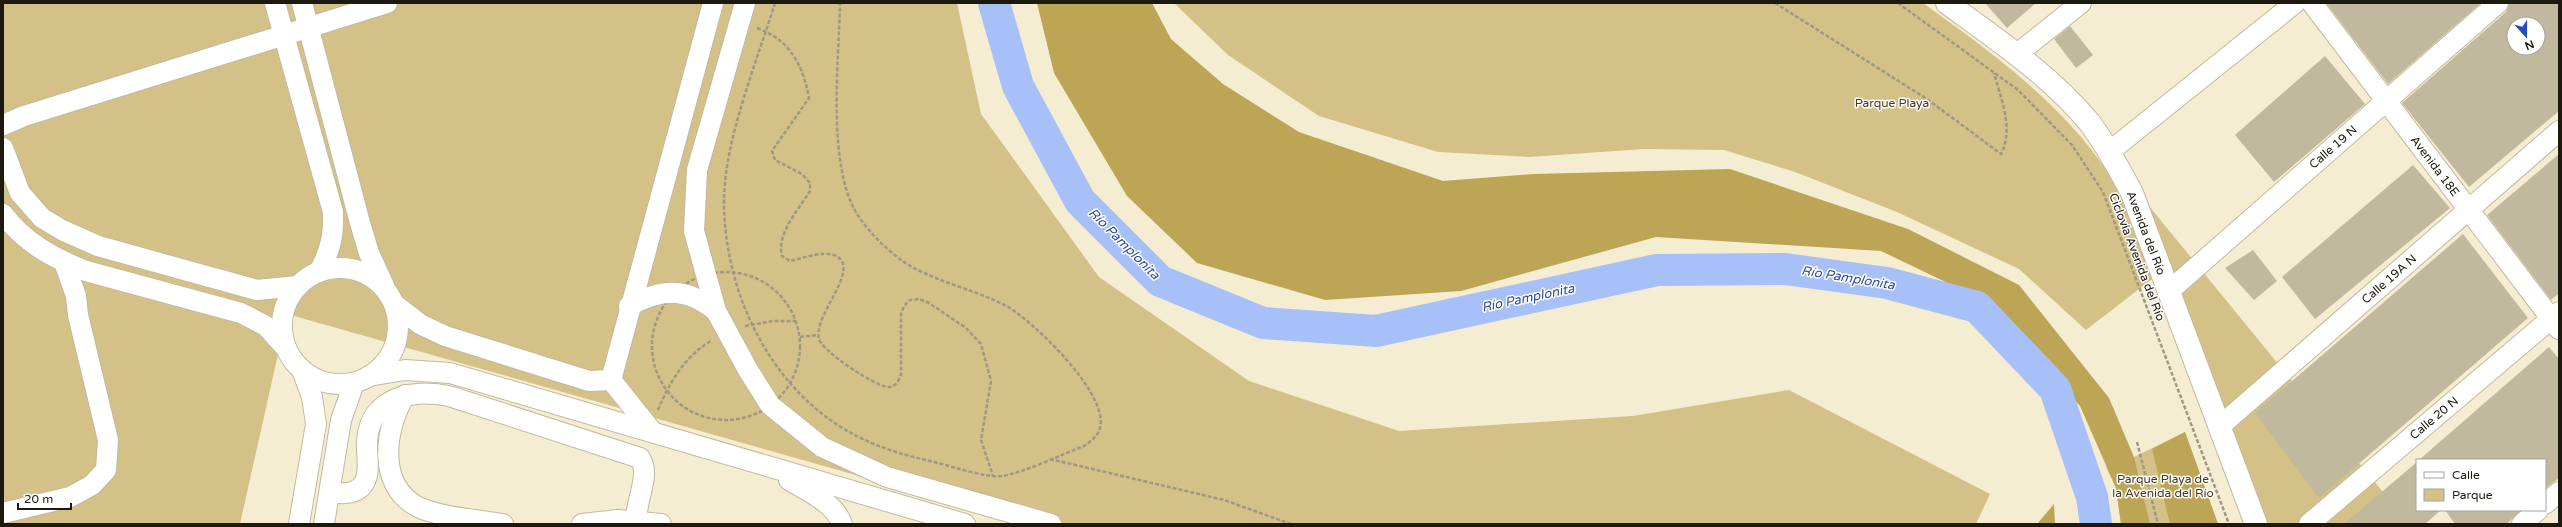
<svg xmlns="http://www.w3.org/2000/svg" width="2562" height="527" font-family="'Varela Round',sans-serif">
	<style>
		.green { fill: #d3c188 }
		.forest { fill: #bda556 }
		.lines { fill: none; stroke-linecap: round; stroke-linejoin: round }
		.river { stroke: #a7c0f7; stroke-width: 32 }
		.building { fill: #c1b99e; fill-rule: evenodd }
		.minor-casing { stroke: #c2ba9f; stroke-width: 22 }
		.major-casing { stroke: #c2ba9f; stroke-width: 24 }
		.path { stroke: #9f9984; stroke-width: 2.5; stroke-dasharray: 4 2; stroke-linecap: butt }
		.minor { stroke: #fff; stroke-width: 20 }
		.major { stroke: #fff; stroke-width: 22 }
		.labels { text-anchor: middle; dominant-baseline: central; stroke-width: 3; stroke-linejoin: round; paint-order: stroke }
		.park-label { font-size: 12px; fill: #463b18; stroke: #fff }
		.street-label { font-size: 12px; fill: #1c190f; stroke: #fff }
		.water-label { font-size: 13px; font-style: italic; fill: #2a4997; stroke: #fff }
	</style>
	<rect width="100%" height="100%" fill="#f5edd1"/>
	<g class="green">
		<path d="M3 3H957L981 114 1099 277 1249 381 1399 431 1633 416 1789 390 1990 494 1976 524H1029L287 314 240 524H3Z"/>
		<path d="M1174 3H1923C1997 56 2075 113 2121 193 2133 213 2144 255 2152 279L2086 330 2019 269 1897 212 1795 172 1724 150 1644 149 1529 157 1438 152 1319 116 1228 55Z"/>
		<path d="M2140 195 2409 524H2257Z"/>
		<path d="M2185 432 2218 524H2121L2116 488 2106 467 2134 457Z"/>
	</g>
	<g class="forest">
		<path d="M1037 3H1152L1171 39 1223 84 1299 132 1443 181 1533 174 1730 169 1908 229 2019 285 2109 398 2134 457 2150 524H2121L2116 488 2080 406 1983 300 1881 251 1656 237 1461 291 1325 300 1197 263 1127 196 1054 73Z"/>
		<path d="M2185 432 2218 524H2170L2152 449Z"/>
		<path d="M2054 504 2055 524H2037Z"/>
	</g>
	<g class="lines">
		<path class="river" d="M994 3 1018 86 1080 201 1160 281 1263 323 1376 331 1657 270 1785 269 1887 283 1977 307 2055 389 2092 497 2096 524"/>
	</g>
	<g class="building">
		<path d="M1985 3H2036L2007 28Z"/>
		<path d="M2326 3H2481L2388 84Z"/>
		<path d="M2509 3H2559V111L2469 187 2402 103 2506 12ZM2514 24H2538V48H2514Z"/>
		<path d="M2070 26 2093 55 2076 68 2054 39Z"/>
		<path d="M2325 56 2365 104 2274 182 2235 135Z"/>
		<path d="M2559 154V293L2551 300 2487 215Z"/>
		<path d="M2413 165 2450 208 2315 319 2282 277Z"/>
		<path d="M2463 234 2528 318 2319 498 2255 413Z"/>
		<path d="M2253 250 2277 281 2254 300 2225 268Z"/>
		<path d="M2549 347 2559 359V478L2545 489V460H2419Z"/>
		<path d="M2417 462V510H2441L2425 524H2344Z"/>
		<path d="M2445 510H2521L2507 524H2455Z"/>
	</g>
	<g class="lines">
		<defs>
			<g id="minor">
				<path d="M275 3 333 212C334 236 330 251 319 272"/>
				<path d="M302 3 360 223 369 253 384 286"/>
				<path d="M745 3 697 170 694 231 716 311 748 370 770 405 822 447 887 477 1051 524"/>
				<path d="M2312 3 2559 329"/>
				<path d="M2017 54 2081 3"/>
				<path d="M3 125 24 116 387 3"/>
				<path d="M3 148 20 193 42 218 62 230 98 246 257 290 298 286"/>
				<path d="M2109 152 2295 3"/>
				<path d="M3 214C25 243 53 258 86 271L241 313 266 326 286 348"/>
				<circle cx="340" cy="326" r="58"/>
				<path d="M2168 292 2498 3"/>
				<path d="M394 304 420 324 445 336 589 381 611 380"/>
				<path d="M629 306C662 288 686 287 716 311"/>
				<path d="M369 376 405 370 450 373 965 524"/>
				<path d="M405 395C385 428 376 485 418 507 439 517 479 520 503 524"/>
				<path d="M2219 427 2559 131"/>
				<path d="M651 430 611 380 713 3"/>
				<path d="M789 480C807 491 835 503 842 524"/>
				<path d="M330 492C341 494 357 495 364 483 371 472 366 454 367 441 370 396 414 389 449 396L640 458C652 477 633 503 637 524"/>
				<path d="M2545 504 2559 492"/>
				<path d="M3 513 70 497 92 485 106 470 108 440 78 315 76 296 64 262"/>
				<path d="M299 524 316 424 312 397 302 370"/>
				<path d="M324 524 341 420 354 383"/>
				<path d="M582 524 618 520 661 524"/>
				<path d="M2309 524 2559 312"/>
				<path d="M2522 524 2538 510"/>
			</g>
			<path id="major" d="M1947 3C1996 39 2050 75 2089 122 2106 144 2119 169 2132 193L2256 524"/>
		</defs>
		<use href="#minor" class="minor-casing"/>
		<use href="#major" class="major-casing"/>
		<g class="path">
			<path d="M775 3C757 61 724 141 724 201 724 297 775 399 865 440 888 451 913 457 938 463 954 467 986 478 1002 476 1023 473 1063 454 1084 446 1091 441 1098 436 1100 428 1109 394 1035 323 1008 307 976 289 930 281 901 260 885 248 870 233 859 217 826 169 839 61 840 3"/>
			<path d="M1775 3 1927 99 2001 154C2014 128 2001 99 1994 73"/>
			<path d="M1898 3 2018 90 2072 145 2103 192 2229 524"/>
			<path d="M757 28C790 40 803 65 809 98L772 151 775 160 802 174 810 183V191C799 209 776 234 782 256L790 261C804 258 831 247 841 260 854 277 813 317 819 339 822 351 878 389 890 387 896 386 899 380 901 375V314L904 306 910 300 919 299 929 303 966 328 981 344 991 381 981 440 993 476"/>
			<circle cx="726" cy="346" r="74"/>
			<path d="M745 326 773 321H796"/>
			<path d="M800 337 818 335"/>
			<path d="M658 410C669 383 685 356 711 341"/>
			<path d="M2137 442 2158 524"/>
			<path d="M1050 459 1224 500 1291 524"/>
		</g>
		<use href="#minor" class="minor"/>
		<use href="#major" class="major"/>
	</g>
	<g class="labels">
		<g class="park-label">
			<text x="1892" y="103">Parque Playa</text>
			<text x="2163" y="479">Parque Playa de<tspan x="2163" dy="14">la Avenida del Río</tspan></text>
		</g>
		<g class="street-label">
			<text transform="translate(2333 147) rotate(-41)">Calle 19 N</text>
			<text transform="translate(2435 166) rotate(53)">Avenida 18E</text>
			<text transform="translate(2146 233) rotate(69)">Avenida del Río</text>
			<text transform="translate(2137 257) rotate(69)">Ciclovía Avenida del Río</text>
			<text transform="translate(2389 279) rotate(-41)">Calle 19A N</text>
			<text transform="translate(2434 418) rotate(-40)">Calle 20 N</text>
		</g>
		<g class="water-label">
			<text transform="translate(1124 244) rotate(45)">Río Pamplonita</text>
			<text transform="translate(1848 278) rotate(9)">Río Pamplonita</text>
			<text transform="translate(1528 298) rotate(-12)">Río Pamplonita</text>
		</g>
	</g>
	<rect width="2562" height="527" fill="none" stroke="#1c190f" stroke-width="8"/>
	<rect x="2416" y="459" width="130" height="52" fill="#ffffff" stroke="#a4a39f"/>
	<rect x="2424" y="472" width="20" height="6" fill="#ffffff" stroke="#a4a39f"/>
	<text x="2452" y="479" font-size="12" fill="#1c190f">Calle</text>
	<rect x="2424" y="489" width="20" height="12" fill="#d3c188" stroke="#a4a39f"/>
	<text x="2452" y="499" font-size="12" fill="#1c190f">Parque</text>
	<g transform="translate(2526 36) rotate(159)"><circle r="19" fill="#ffffff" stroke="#a4a39f"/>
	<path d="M0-3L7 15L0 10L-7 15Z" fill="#254cbb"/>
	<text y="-6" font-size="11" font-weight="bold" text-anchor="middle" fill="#1c190f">N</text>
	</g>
	<path d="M18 503v6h53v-6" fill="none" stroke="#1c190f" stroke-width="2"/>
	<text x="24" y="503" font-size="12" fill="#1c190f" stroke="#ffffff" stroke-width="3" paint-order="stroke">20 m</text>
</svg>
